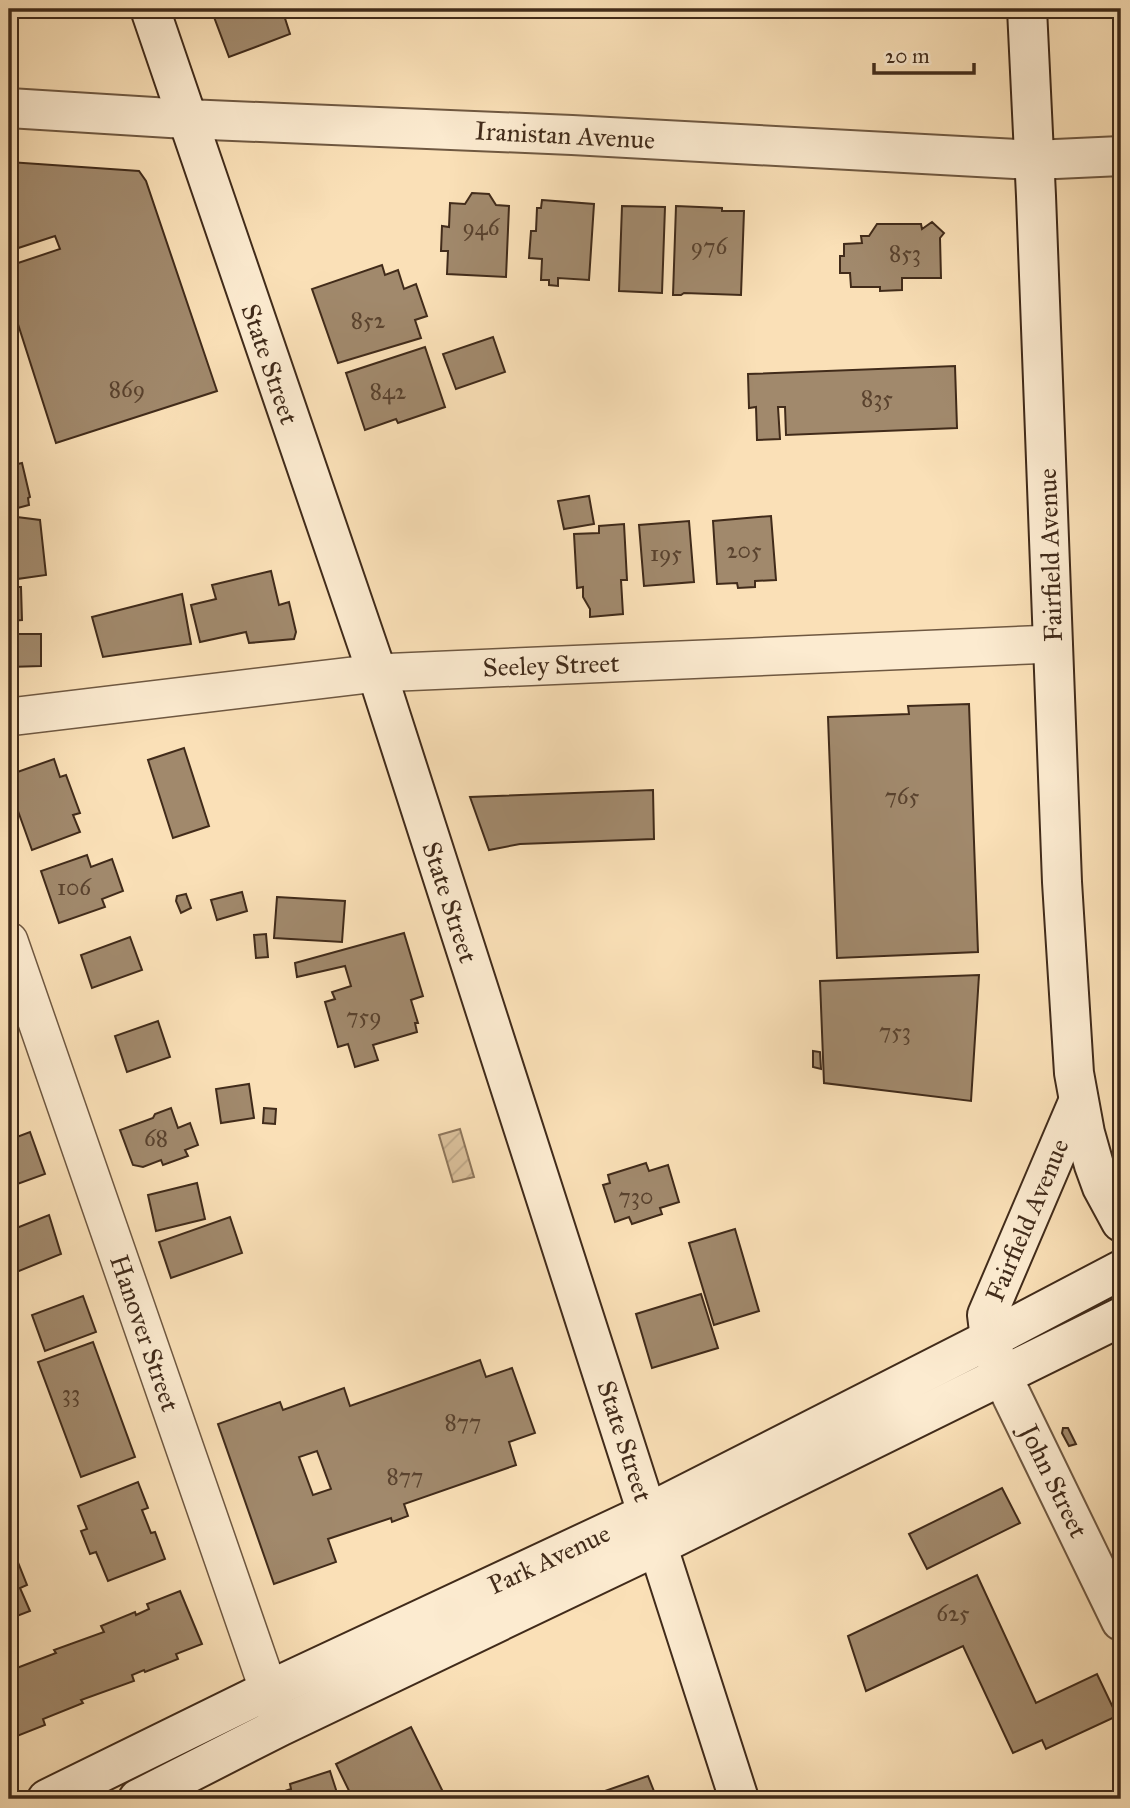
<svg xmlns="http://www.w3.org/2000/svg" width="1130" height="1808" font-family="'IM FELL Great Primer',serif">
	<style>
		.garden { fill: url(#garden-furrows); stroke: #8e765b; stroke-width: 2 }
		.building { fill: #a1896c; stroke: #412b1a; stroke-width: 2; fill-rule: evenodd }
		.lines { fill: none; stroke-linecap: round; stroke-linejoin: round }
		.minor-casing { stroke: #6f5841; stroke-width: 40 }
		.tertiary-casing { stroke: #6f5841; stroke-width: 42 }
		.secondary-casing { stroke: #412b1a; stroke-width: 42 }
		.minor { stroke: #fcebd0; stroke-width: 37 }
		.tertiary { stroke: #fcebd0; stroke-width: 38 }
		.secondary { stroke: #fcebd0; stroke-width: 38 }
		.labels { text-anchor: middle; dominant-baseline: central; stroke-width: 6; stroke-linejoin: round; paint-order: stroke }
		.number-label { font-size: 23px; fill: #59422e }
		.street-label { font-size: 26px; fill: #412b1a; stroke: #fcebd0 }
	</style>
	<defs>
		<pattern id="garden-furrows" width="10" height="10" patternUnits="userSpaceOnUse" patternTransform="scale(1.75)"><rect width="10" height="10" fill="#dbc19c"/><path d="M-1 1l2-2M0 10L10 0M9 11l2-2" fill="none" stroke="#bda686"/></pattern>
	</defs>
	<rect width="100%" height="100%" fill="#fae0b7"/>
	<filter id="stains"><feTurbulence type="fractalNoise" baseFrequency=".00286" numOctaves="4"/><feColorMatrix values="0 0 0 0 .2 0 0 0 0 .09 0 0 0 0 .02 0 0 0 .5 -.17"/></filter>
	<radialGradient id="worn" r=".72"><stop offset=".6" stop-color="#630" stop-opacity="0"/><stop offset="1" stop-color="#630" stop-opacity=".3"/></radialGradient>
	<path class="garden" d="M460 1129 474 1177 453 1182 439 1135Z"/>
	<g class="building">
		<path d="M211 9H282L290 34 229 57Z"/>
		<path d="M282 9H328L308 16 306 11 285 18Z"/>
		<path d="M9 162 139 171 146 181 217 391 56 443 9 296V266L60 249 55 236 9 251Z"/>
		<path d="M472 193 489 194 496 205 509 206 506 277 447 274 448 251H441L442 226 449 227 450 203 465 204Z"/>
		<path d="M542 200 594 204 589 280 558 278V286L549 285V280H541L542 259 529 258 531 231H536L537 208H541Z"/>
		<path d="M622 206 665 207 662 293 619 291Z"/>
		<path d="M676 206 722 208V211H744L741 295 684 293 681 295H673Z"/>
		<path d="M932 222 944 233 940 238 941 278H902V290L880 291V287H851L850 273H840V256H844V244L862 243 861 236H869L877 224H921L922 229Z"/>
		<path d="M382 265 385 275 398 270 404 289 416 284 427 316 415 320 421 338 338 363 312 289Z"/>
		<path d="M493 337 505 372 456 389 443 354Z"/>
		<path d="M425 347 445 407 398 423 396 419 365 430 346 373Z"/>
		<path d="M955 366 957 428 786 435 785 407H778L780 439 757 440 756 407 749 408 748 374Z"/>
		<path d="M22 463 30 497 28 498 29 505 10 510 9 466Z"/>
		<path d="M589 496 594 524 564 529 558 501Z"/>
		<path d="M9 516 40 520 46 575 17 579Z"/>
		<path d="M771 516 776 580 755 581V587L738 588 737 583 717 584 713 521Z"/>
		<path d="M689 521 694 582 644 586 639 525Z"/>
		<path d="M624 524 627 580H621L623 614 590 617V609L583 597V587L577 588 574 534 599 533V526Z"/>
		<path d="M271 571 279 605 289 602 296 632 294 639 249 643 246 632 200 642 191 605 216 599 212 585Z"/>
		<path d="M9 587H21L22 620 9 621Z"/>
		<path d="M182 594 191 644 103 657 92 617Z"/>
		<path d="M9 634H41V666L9 667Z"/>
		<path d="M969 704 978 952 837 958 828 717 909 714 908 706Z"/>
		<path d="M184 748 209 826 173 838 148 760Z"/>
		<path d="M54 759 60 777 66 775 80 813 73 815 80 832 32 850 9 786V775Z"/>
		<path d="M653 790 654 839 520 844 489 850 470 797Z"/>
		<path d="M87 855 91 867 112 859 123 891 102 899 105 907 59 923 41 871Z"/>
		<path d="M242 892 247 911 217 920 211 900Z"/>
		<path d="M186 894 191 908 181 913 176 901 177 896Z"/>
		<path d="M277 897 345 901 342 942 274 938Z"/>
		<path d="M404 933 423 996 411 1000 418 1023H415L417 1032 373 1045 378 1060 355 1067 348 1044 338 1047 325 1002 335 999 332 992 351 986 345 966 297 977 295 963Z"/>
		<path d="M266 934 268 957 256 958 254 935Z"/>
		<path d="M130 937 142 970 92 988 81 955Z"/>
		<path d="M979 975 971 1101 824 1083 820 981Z"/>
		<path d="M158 1021 170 1057 127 1072 115 1036Z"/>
		<path d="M813 1051 820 1052 821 1069 813 1067Z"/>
		<path d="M249 1084 254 1118 221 1123 216 1089Z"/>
		<path d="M171 1108 178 1128 190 1123 198 1145 185 1150 188 1156 163 1165 161 1160 143 1167 133 1165 120 1130 153 1118 155 1114Z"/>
		<path d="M264 1108 276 1109 275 1124 263 1123Z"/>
		<path d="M30 1132 45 1174 9 1187V1140Z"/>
		<path d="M646 1163 649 1171 668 1165 679 1202 660 1208 662 1214 632 1224 629 1217 615 1222 603 1185 610 1183 608 1175Z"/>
		<path d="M197 1183 205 1219 156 1231 148 1195Z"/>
		<path d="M49 1215 61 1254 9 1275V1231Z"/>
		<path d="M230 1217 242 1253 171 1278 159 1242Z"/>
		<path d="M735 1229 759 1311 714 1325 689 1243Z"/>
		<path d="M701 1294 718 1348 652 1368 636 1314Z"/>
		<path d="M83 1296 96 1332 45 1351 32 1315Z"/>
		<path d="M93 1342 135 1457 81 1477 38 1362Z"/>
		<path d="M12 1355 16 1368 9 1370V1356Z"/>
		<path d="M480 1360 486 1377 512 1368 535 1433 509 1442 516 1465 404 1504 408 1516 392 1522 391 1518 328 1539 336 1562 274 1584 218 1424 280 1402 283 1410 344 1388 350 1406ZM317 1451 331 1489 313 1495 299 1457Z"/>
		<path d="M1063 1428H1068L1076 1444 1069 1446 1062 1433Z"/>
		<path d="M1121 1466V1482L1115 1469Z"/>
		<path d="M138 1482 148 1508 142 1510 151 1533 155 1532 165 1559 108 1581 96 1552 90 1554 81 1531 87 1529 78 1506Z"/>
		<path d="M1002 1488 1020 1523 927 1569 909 1534Z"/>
		<path d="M9 1549 13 1561 17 1560 27 1585 20 1588 30 1611 9 1619Z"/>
		<path d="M977 1575 1036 1703 1097 1674 1117 1716 1046 1749 1042 1740 1013 1753 963 1646 866 1691 848 1636Z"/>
		<path d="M180 1591 202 1644 176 1654 178 1659 145 1672 144 1670 132 1675 134 1681 81 1700 83 1703 43 1719 45 1725 12 1738 9 1731V1671L56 1653 54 1650 104 1632 101 1626 135 1612 136 1615 149 1609 147 1604Z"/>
		<path d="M411 1727 444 1794 433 1799H353L336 1764Z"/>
		<path d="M330 1771 339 1799H281L279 1793 291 1789 290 1784Z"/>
		<path d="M648 1776 657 1799H582Z"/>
	</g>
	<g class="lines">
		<defs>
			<g id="minor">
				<path d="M9 717 377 673 1053 644"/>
				<path d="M9 941 279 1720"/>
			</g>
			<g id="tertiary">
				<path d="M9 108 186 119 572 135 1034 160 1121 156"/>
				<path d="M1002 1376 1121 1621"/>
			</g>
			<g id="secondary">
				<path d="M150 9 377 673 739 1799"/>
				<path d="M1027 9 1036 196 1062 882 1074 1073 1085 1133 1094 1165 1102 1187 1121 1222"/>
				<path d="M996 1360 990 1339 987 1315 1078 1102"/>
				<path d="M47 1799 269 1690 648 1513 990 1339 1121 1270"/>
				<path d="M138 1799 281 1726 659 1545 1121 1317"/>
			</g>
		</defs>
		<use href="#minor" class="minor-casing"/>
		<use href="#tertiary" class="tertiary-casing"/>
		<use href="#secondary" class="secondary-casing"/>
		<use href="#minor" class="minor"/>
		<use href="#tertiary" class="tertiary"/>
		<use href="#secondary" class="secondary"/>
	</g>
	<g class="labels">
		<g class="number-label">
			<text x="481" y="227">946</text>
			<text x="709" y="246">976</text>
			<text x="905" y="253">853</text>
			<text x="368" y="320">852</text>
			<text x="127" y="389">869</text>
			<text x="388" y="391">842</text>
			<text x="877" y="398">835</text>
			<text x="744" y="550">205</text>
			<text x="666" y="553">195</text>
			<text x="902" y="796">765</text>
			<text x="74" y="887">106</text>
			<text x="364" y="1016">759</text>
			<text x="895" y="1031">753</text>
			<text x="156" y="1138">68</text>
			<text x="636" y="1196">730</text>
			<text x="71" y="1393">33</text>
			<text x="463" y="1422">877</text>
			<text x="405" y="1476">877</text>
			<text x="953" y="1613">625</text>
		</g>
		<g class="street-label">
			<text transform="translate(565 135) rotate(3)">Iranistan Avenue</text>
			<text transform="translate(270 364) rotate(71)">State Street</text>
			<text transform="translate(1050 555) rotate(-92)">Fairfield Avenue</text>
			<text transform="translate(551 665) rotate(-2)">Seeley Street</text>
			<text transform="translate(450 902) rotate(72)">State Street</text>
			<text transform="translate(1027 1220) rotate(-67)">Fairfield Avenue</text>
			<text transform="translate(145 1333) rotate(71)">Hanover Street</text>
			<text transform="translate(625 1441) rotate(72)">State Street</text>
			<text transform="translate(1054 1481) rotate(64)">John Street</text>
			<text transform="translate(549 1559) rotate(-25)">Park Avenue</text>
		</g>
	</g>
	<rect width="1130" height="1808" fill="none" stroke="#fae0b7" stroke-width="35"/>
	<rect x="10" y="10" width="1109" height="1787" fill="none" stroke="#412b1a" stroke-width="3.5"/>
	<rect x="18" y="18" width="1095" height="1773" fill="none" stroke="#412b1a" stroke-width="2"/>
	<path d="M874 63v10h100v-10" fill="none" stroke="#412b1a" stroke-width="3.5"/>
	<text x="885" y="63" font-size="21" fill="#412b1a" stroke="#fcebd0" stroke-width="5" paint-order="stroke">20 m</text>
	<rect width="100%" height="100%" filter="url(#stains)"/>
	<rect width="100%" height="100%" fill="url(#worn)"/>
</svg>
